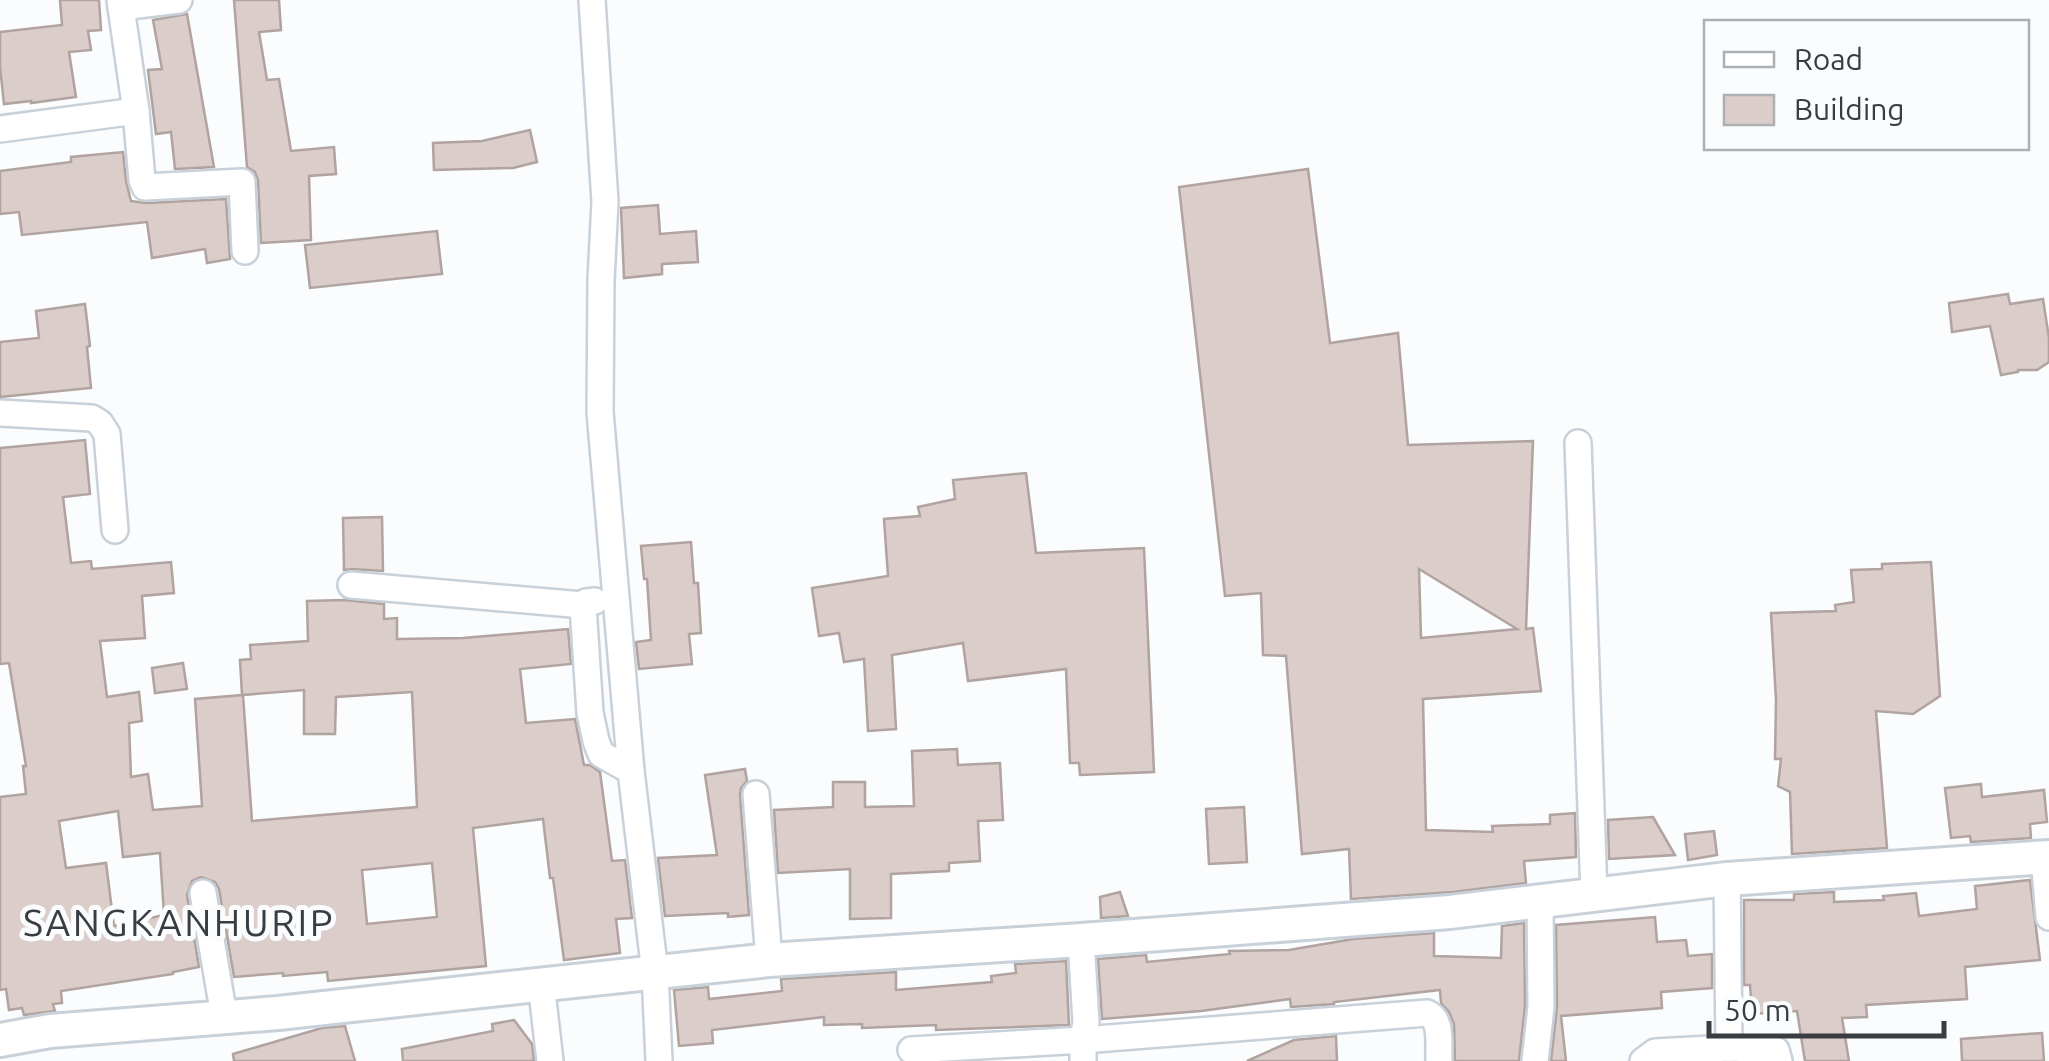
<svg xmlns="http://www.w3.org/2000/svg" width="2049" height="1061" font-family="Ubuntu,sans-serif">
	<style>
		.building { fill: #dbcdc9; stroke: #b0a3a0; stroke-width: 2.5; fill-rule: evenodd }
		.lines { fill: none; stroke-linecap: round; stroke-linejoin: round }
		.minor-casing { stroke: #c8d1da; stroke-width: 30 }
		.tertiary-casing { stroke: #c8d1da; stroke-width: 38 }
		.minor { stroke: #fff; stroke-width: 25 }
		.tertiary { stroke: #fff; stroke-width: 32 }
		.labels { text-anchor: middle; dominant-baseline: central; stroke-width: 10; stroke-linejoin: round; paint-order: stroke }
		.quarter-label { font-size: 38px; letter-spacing: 2.5px; fill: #393d41; stroke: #fafcfd }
	</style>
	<rect width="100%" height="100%" fill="#fafcfd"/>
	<g class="building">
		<path d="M60 0H99L101 30 88 31 91 50 69 52 76 97 31 103V101L4 104 0 67V32L62 25Z"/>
		<path d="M234 0H279L281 30 259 32 267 80 279 79 291 151 334 147 336 174 309 176 311 240 261 243 258 180 255 172 247 167Z"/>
		<path d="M187 14 214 167 175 169 171 132 156 134 148 70 162 69 153 20Z"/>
		<path d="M530 130 537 162 513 168 434 170 433 143 482 141Z"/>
		<path d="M123 152 126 181 131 201 146 203 226 199 230 259 207 263 205 249 152 258 147 222 22 235 19 212 0 214V171L71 162V157Z"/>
		<path d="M1308 169 1330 343 1398 333 1408 445 1533 441 1526 629 1533 628 1541 691 1423 699 1426 830 1493 832 1492 826 1550 824V815L1575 813 1576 857 1524 861 1526 883 1453 892 1351 899 1349 849 1302 854 1286 656 1263 655 1261 593 1225 596 1179 187ZM1419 569 1517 629 1421 638Z"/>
		<path d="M658 205 660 234 696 231 698 262 662 264V274L624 278 621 208Z"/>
		<path d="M437 231 442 274 310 288 305 245Z"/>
		<path d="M2008 294 2010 304 2043 299 2049 338V362L2037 370H2018V372L2001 375 1990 326 1952 332 1949 303Z"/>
		<path d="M85 304 90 346 87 347 91 388 0 397V342L39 338 36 311Z"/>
		<path d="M85 440 90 494 63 497 71 563 91 561 92 569 171 562 174 593 142 596 145 638 100 641 107 697 139 692 142 721 129 723 131 777 148 774 153 810 202 806 195 699 242 695 240 660 251 659 250 645 308 641 307 601 345 600 384 604V619L397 618V639L463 638 568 629 571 664 520 669 526 723 575 719 584 765H590L600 772 612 861 625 860 632 918 616 919 620 953 564 960 553 878H550L543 819 473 828 486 966 328 981 327 972 283 976V973L234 977 219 889 215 882 201 877 192 881 187 895 199 967 173 972V974L61 991 62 1003 53 1004 55 1011 24 1015 22 1008 9 1010 6 989 0 990V797L26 794 23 766H26L9 663 0 664V448ZM304 690V734H335L336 697 412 692 417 807 252 821 243 695ZM118 811 123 857 160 853 164 915 114 926 106 863 66 868 59 821ZM432 863 437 917 367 924 362 870Z"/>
		<path d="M1026 473 1036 553 1144 548 1154 772 1080 775 1079 763H1070L1066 669 968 681 963 643 892 655 896 729 868 731 864 659 844 662 839 633 819 636 812 588 888 576 884 519 920 516 918 507 955 499 953 480Z"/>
		<path d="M382 517 383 571 352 569 344 570 343 518Z"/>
		<path d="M691 542 694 583H698L701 633 689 634 692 664 639 669 636 642 651 640 647 579H644L641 546Z"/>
		<path d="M1931 562 1940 696 1913 714 1876 711 1887 848 1792 854 1790 792 1778 786 1781 759H1775L1776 700 1771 613 1836 611 1835 605 1854 602 1851 570 1882 569V564Z"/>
		<path d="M183 663 187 689 155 693 152 668Z"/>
		<path d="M957 749 958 765 1000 763 1003 820 978 821 980 861 949 863V871L891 874V918L850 919V869L778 873 774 810 833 807V782H865V807L914 806 912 751Z"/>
		<path d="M745 769 747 781 741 788 740 795 749 915 728 917V913L665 916 658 858 717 855 705 775Z"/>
		<path d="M1981 784 1982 797 2044 790 2047 822 2030 824 2031 838 1971 842 1970 836 1951 838 1945 788Z"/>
		<path d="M1244 807 1247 862 1209 864 1206 809Z"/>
		<path d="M1653 817 1675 855 1609 859 1608 820Z"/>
		<path d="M1714 831 1717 855 1688 860 1685 834Z"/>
		<path d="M2030 880 2040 960 1965 967 1967 999 1866 1005 1867 1017 1842 1018 1849 1061H1805L1797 1011 1752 1014 1750 985H1744V900H1794V894L1834 892V902L1884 900 1883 896 1916 893 1919 916 1977 909 1975 886Z"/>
		<path d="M1120 892 1128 916 1101 918 1100 897Z"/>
		<path d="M1655 917 1657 942 1686 940 1688 956 1712 954V988L1661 992 1662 1008 1561 1016 1566 1061H1551L1557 1007 1556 925Z"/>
		<path d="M1524 923 1525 1006 1519 1061H1455L1454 1024 1449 1012 1441 1003 1440 990 1334 1002V1004L1291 1007 1290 999 1201 1011 1102 1019 1098 959 1146 955 1147 962 1230 954 1229 951 1289 950 1353 939 1434 933V956L1501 958 1502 926Z"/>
		<path d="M1066 961 1069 1025 936 1030V1025L862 1028V1024L824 1025V1017L712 1030 713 1043 679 1046 674 990 708 987 709 999 782 991 781 979 896 972V990L992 982 991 976 1016 973 1015 964Z"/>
		<path d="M514 1020 532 1044 534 1061H403L402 1049 493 1031 492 1024Z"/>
		<path d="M345 1026 355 1061H234L233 1054 322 1028Z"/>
		<path d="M2042 1033 2044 1061H1962L1961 1039Z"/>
		<path d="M1336 1036 1337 1061H1247L1294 1040Z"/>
	</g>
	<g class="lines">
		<defs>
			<g id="minor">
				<path d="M592 0 605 202 601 280 600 412 631 771 655 973 659 1061"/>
				<path d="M121 7 179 0"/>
				<path d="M136 111 142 180 145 187 242 182 245 251"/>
				<path d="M0 129 136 111 120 0"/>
				<path d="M0 413 92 418 100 423 107 434 115 530"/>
				<path d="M1578 443 1594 894"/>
				<path d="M351 585 583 605"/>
				<path d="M595 601 586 602 583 606 590 713 596 741 601 754 631 771"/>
				<path d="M756 794 769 960"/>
				<path d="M2044 857 2049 917"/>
				<path d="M1727 879 1729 1048"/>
				<path d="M203 893 224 1016"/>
				<path d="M1081 940 1086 1022 1083 1040V1061"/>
				<path d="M541 983 550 1061"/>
				<path d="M911 1050 1083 1040 1427 1013C1443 1020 1438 1045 1439 1061"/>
				<path d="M1535 1061 1541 1007 1540 901"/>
				<path d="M1643 1061 1655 1052 1729 1048 1776 1050 1779 1061"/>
			</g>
			<path id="tertiary" d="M0 1040 50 1031 278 1013 769 960 1081 940 1450 912 1727 879 2049 857"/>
		</defs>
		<use href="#minor" class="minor-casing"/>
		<use href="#tertiary" class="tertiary-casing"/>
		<use href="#minor" class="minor"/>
		<use href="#tertiary" class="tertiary"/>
	</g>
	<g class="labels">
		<g class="quarter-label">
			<text x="179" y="922">SANGKANHURIP</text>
		</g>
	</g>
	<rect x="1704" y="20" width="325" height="130" fill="#fafcfd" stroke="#adb0b2" stroke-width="2.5"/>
	<rect x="1724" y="52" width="50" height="15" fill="#ffffff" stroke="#adb0b2" stroke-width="2.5"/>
	<text x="1794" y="70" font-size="30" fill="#393d41">Road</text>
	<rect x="1724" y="95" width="50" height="30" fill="#dbcdc9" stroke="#adb0b2" stroke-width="2.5"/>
	<text x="1794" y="120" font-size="30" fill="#393d41">Building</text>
	<path d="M1709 1021v15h235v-15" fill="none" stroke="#393d41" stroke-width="5"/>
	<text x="1724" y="1021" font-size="30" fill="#393d41" stroke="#fafcfd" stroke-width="8" paint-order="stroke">50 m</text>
</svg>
